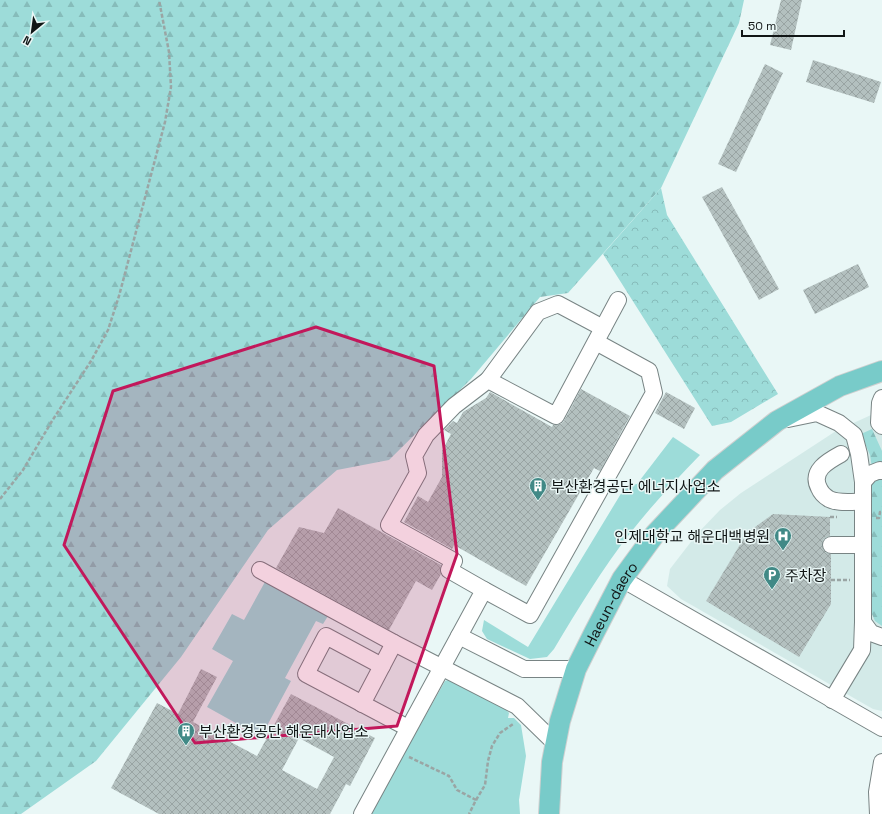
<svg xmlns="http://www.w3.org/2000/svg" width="882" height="814" font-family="'Space Grotesk','Noto Sans KR',sans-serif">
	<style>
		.built { fill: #d3eae8 }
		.green { fill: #9ddcd9 }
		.forest { fill: url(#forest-firs) }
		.park { fill: url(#park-crowns) }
		.building { fill: url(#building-cross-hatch); fill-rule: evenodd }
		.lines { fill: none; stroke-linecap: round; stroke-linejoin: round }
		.minor-casing { stroke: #788484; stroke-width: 18 }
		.major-casing { stroke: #cfd0d0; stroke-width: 22 }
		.path { stroke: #9aa5a4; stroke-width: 2.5; stroke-dasharray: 4 2; stroke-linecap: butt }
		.minor { stroke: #fff; stroke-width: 16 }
		.major { stroke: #78cbc9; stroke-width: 20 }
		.marked { fill: #c2185b; fill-opacity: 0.2; stroke: #c2185b; stroke-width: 3; stroke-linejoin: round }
		.labels { text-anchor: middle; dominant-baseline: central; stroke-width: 3; stroke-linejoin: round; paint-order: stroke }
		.poi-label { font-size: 15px; fill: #111616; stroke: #e9f7f6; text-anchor: start }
		.street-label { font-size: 15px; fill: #111616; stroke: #e9f7f6 }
	</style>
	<defs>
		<pattern id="forest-firs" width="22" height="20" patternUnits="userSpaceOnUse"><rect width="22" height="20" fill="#9ddcd9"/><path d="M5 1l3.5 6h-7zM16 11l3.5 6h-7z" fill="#86bcba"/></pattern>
		<pattern id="park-crowns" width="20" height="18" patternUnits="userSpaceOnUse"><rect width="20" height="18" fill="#9ddcd9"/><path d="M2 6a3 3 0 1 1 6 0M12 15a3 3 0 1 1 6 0" fill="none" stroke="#86bcba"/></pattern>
		<pattern id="building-cross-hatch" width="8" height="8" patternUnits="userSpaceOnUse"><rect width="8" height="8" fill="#b3c0bf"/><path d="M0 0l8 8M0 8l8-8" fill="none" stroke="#99a4a3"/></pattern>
	</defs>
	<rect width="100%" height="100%" fill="#e9f7f6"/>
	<path class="built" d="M882 410V711L873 709 681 599 667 586 670 569 697 534 720 510 741 493 836 431Z"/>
	<g class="green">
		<path d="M673 437 700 455C676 480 652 505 631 532 602 569 578 609 554 649L547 657 530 659 487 639 482 631 484 620 528 647 625 487 637 484Z"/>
		<path d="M266 580 328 616 323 624 316 621 285 678 291 681 261 737 207 707 233 661 212 649 232 614 244 620Z"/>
		<path d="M450 679 504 707 509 713 508 718H514L521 725 526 756 519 800 520 814H370L445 681Z"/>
	</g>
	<g class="forest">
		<path d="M0 0H744L739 23 661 188 568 293 540 297 471 379 389 460 337 470 268 530 181 657 96 761 21 814H0Z"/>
		<path d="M872 429 882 451V464L872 468 870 455 861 434Z"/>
		<path d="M882 475V626L875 621 872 614 871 483Z"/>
	</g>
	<path class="park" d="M661 188 667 215 778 394 731 422 712 426 603 254Z"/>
	<g class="building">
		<path d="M781 0H802L791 50 770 45Z"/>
		<path d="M813 60 881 82 874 103 806 82Z"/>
		<path d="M765 64 783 73 736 172 718 164Z"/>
		<path d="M722 187 779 289 759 300 702 197Z"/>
		<path d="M858 264 869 287 815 314 803 290Z"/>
		<path d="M581 389 630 416 600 471 594 468 526 586 454 545 452 549 404 522 418 496 428 502 442 477V451L451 434 444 430 453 421 457 423 463 412 486 398 490 392 552 427 553 425 561 424 564 421Z"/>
		<path d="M666 392 695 408 684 429 655 413Z"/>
		<path d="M338 508 441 565 440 570 441 574 432 590 416 581 389 630 276 568 299 527 324 533Z"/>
		<path d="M773 514 830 517V536L826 537 823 540 822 545 823 549 826 553 831 554V604L799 657 706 601 747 533Z"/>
		<path d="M201 669 217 677 193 722 257 756 291 694 375 738 350 786 346 784 330 814H159L111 788 157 703 178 714ZM299 738 334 757 317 789 282 770Z"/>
	</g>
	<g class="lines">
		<defs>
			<g id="minor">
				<path d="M488 380 538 312 558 304 603 328"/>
				<path d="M882 398 880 403 879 423 882 426"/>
				<path d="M788 419 817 413 839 423 854 435 859 454 863 482V622L871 633 882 637"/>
				<path d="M841 454C828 461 810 471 819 488 821 493 824 496 829 499 839 504 852 501 863 502"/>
				<path d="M863 482 870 474 880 470 882 471"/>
				<path d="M831 545H863"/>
				<path d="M260 570 394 643 517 706 556 744"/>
				<path d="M622 579 882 728"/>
				<path d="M484 590 530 615 654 393 649 371 596 342"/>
				<path d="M382 666 326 636 306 674 408 728"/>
				<path d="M576 669H524L459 636 484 590 449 570 454 561 389 525 418 473 414 456 426 435 454 406 488 380 556 416 618 300"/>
				<path d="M832 700 862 650 863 622"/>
				<path d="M362 704 394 643"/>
				<path d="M362 814 459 636"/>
				<path d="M878 814 877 792 882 762"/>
			</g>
			<g id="major">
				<path id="s1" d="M549 814 552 762 560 721 576 669 594 633 622 579 655 534 715 470 777 421 840 386 882 371"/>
			</g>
		</defs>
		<use href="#minor" class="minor-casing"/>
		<use href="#major" class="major-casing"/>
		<g class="path">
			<path d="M0 499 23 470 52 421 91 361 108 330 119 296 165 122 171 87 169 52 159 0"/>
			<path d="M830 517H837"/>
			<path d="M876 518H879L880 512H882"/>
			<path d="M831 580H850"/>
			<path d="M409 757 449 776 457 790 476 800 469 814"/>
			<path d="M476 800 485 785 488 761 492 746 500 733 513 724H514"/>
		</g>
		<use href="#minor" class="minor"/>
		<use href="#major" class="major"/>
	</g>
	<path class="marked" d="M316 327 434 366 457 554 397 726 195 743 64 545 113 391Z"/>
	<defs>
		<symbol id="building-pin" viewBox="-11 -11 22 30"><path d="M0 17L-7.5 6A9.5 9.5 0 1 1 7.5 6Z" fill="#418986" stroke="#e9f7f6"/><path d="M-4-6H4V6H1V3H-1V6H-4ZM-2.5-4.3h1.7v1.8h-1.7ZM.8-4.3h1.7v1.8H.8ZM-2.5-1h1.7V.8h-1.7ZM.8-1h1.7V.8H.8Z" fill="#fff"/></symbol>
		<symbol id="hospital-pin" viewBox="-11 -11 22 30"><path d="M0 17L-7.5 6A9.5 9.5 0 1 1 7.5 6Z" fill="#418986" stroke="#e9f7f6"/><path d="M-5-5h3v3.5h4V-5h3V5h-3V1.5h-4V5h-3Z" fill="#fff"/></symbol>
		<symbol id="parking-pin" viewBox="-11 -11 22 30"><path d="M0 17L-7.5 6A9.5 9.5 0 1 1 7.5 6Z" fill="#418986" stroke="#e9f7f6"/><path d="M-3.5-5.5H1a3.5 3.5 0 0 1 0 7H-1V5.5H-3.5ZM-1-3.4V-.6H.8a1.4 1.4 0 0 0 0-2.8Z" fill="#fff"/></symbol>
	</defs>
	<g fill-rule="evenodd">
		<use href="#building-pin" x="528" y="476" width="20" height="27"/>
		<use href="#hospital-pin" x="773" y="526" width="20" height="27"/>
		<use href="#parking-pin" x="762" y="565" width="20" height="27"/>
		<use href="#building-pin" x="176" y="721" width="20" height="27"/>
	</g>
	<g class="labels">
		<g class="poi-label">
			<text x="551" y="486">부산환경공단 에너지사업소</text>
			<text x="770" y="536" text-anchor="end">인제대학교 해운대백병원</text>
			<text x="785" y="575">주차장</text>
			<text x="199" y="731">부산환경공단 해운대사업소</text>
		</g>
		<g class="street-label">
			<text stroke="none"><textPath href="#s1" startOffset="222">Haeun-daero</textPath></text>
		</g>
	</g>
	<g transform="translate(32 32) rotate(209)" stroke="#e9f7f6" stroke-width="3" paint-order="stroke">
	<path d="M0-3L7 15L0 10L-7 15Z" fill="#111616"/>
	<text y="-6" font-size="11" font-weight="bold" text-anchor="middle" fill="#111616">N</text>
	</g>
	<path d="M742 30v6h102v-6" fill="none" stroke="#111616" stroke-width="2"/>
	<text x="748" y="30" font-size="12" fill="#111616" stroke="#e9f7f6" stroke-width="3" paint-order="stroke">50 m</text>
</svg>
